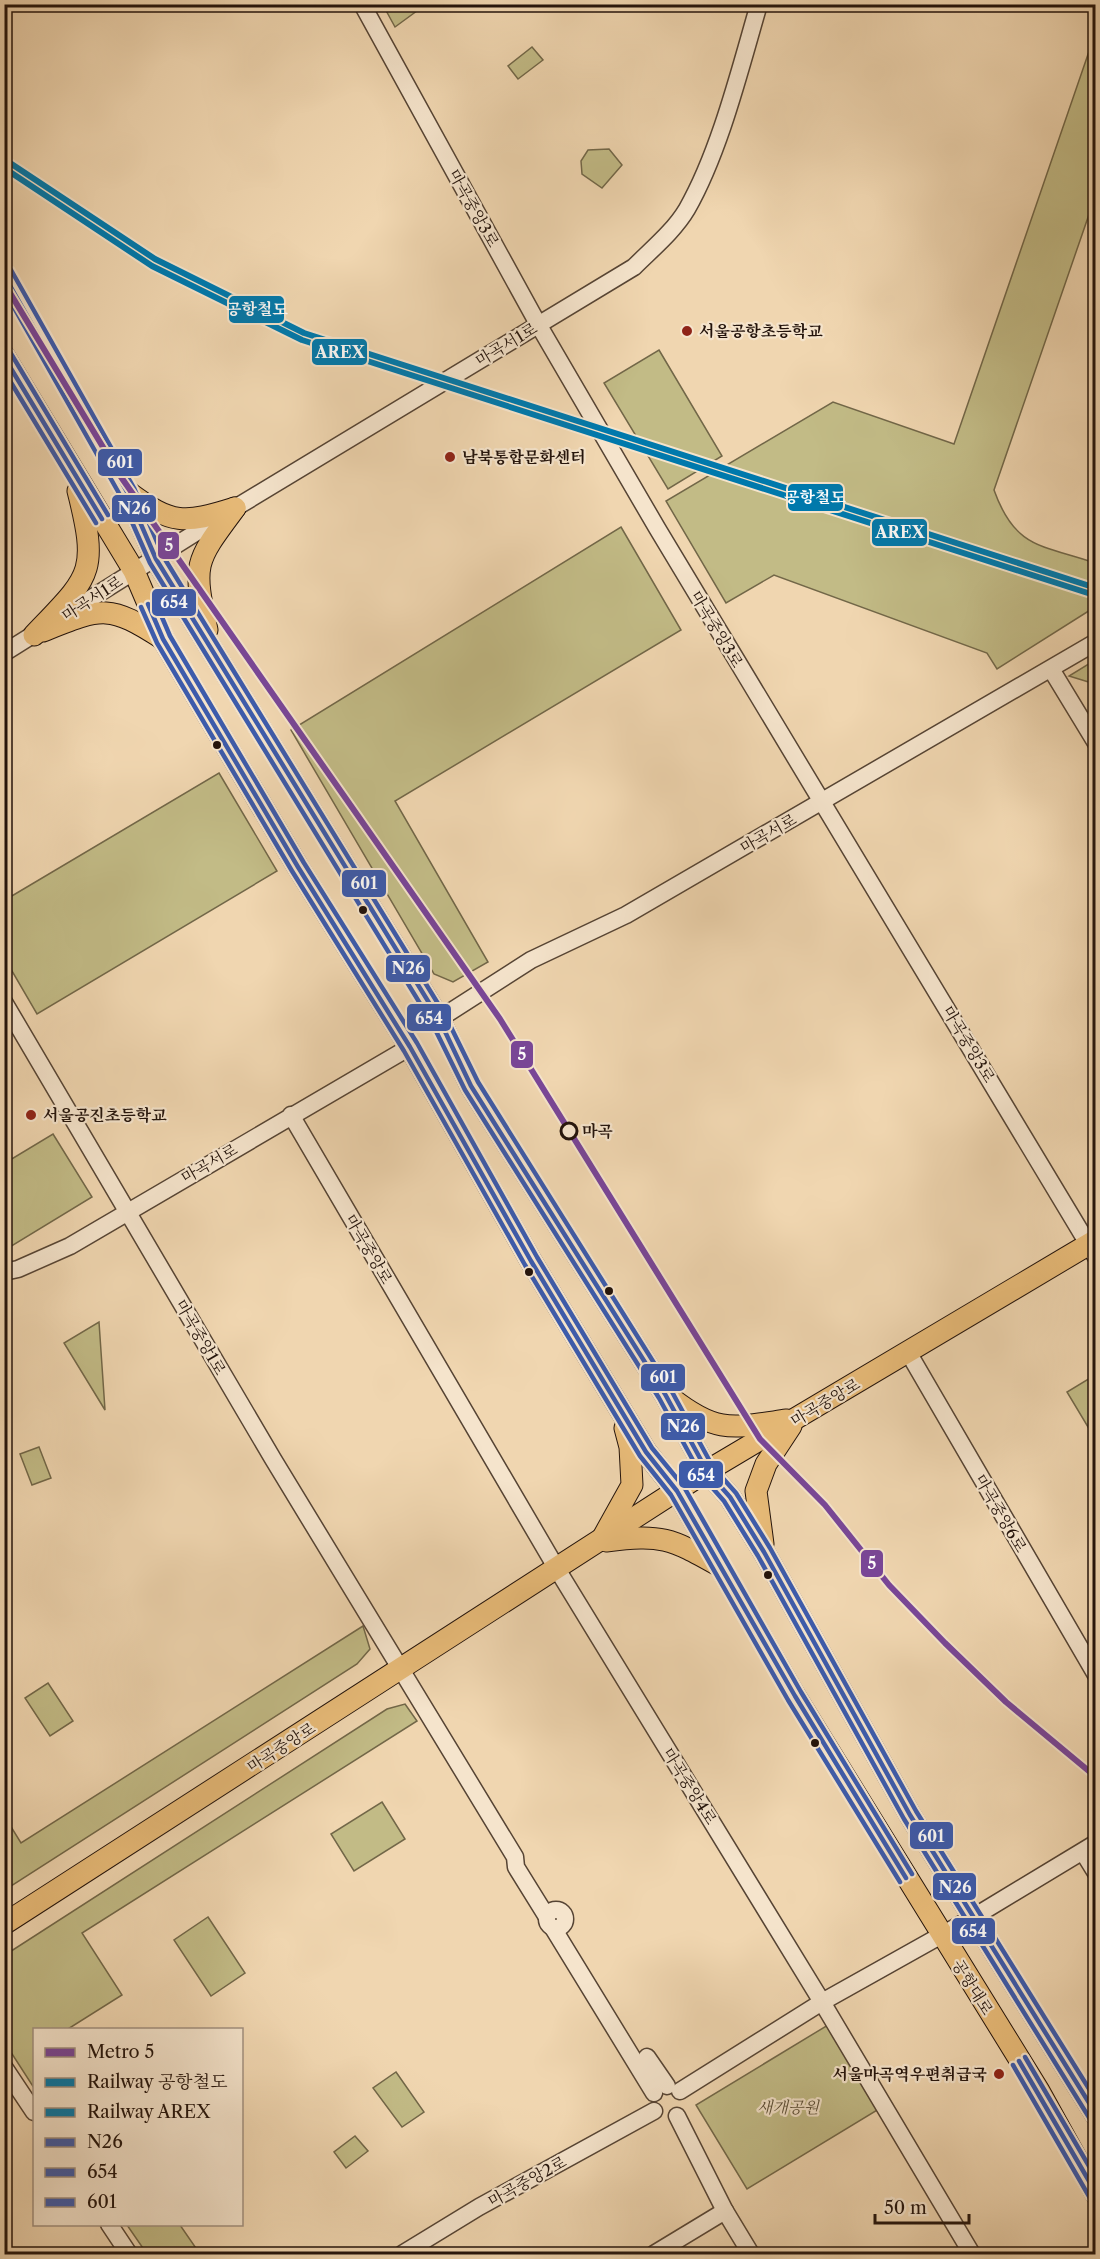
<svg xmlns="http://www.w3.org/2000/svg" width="1100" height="2259" font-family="'Libre Caslon Text','Noto Serif KR',serif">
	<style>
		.green { fill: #c2bb86; stroke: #726748; stroke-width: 1.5 }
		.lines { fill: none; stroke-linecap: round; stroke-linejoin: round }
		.minor-casing { stroke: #564434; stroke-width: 19 }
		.major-casing { stroke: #23130b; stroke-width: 23 }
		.minor { stroke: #f5e4cc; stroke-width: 16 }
		.major { stroke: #e8bb78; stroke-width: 21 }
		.bus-1-casing { stroke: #f5e4cc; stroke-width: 9 }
		.bus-2-casing { stroke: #f5e4cc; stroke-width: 9 }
		.bus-3-casing { stroke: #f5e4cc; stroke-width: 9 }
		.bus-1 { stroke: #3d5bab; stroke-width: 4.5 }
		.bus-2 { stroke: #3d5bab; stroke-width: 4.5 }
		.bus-3 { stroke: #3d5bab; stroke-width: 4.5 }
		.rail-1-casing { stroke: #f5e4cc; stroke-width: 10 }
		.rail-2-casing { stroke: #f5e4cc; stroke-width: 10 }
		.rail-1 { stroke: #0079ac; stroke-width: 6 }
		.rail-2 { stroke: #0079ac; stroke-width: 6 }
		.metro-1-casing { stroke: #f5e4cc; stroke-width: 10 }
		.metro-1 { stroke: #794698; stroke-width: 6 }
		.poi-dot { fill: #8f2418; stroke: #f5e4cc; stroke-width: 2 }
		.bus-dot { fill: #23130b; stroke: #f5e4cc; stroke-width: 2 }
		.stop-dot { fill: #f5e4cc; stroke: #23130b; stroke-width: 3 }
		.labels { text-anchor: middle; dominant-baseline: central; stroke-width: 4.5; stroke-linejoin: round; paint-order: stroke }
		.street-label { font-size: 16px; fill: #23130b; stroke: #f5e4cc }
		.poi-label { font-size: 16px; font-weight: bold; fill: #23130b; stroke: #f5e4cc; text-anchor: start }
		.stop-label { font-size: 16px; font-weight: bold; fill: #23130b; stroke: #f5e4cc; text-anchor: start }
		.park-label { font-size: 16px; font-style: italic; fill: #5b4e36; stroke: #f5e4cc }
		.line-badge { stroke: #f5e4cc; stroke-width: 2 }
		.badge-label { font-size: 16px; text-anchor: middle; font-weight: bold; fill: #fff }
	</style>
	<rect width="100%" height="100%" fill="#f0d6b0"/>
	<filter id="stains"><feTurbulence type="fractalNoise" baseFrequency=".00333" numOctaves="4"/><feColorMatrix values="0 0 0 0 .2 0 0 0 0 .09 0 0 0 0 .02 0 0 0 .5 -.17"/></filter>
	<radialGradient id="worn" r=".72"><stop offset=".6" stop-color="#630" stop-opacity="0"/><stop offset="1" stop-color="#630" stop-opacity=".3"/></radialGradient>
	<g class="green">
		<path d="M383 5H425L395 27Z"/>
		<path d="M1095 34V197L994 490C1015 549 1042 545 1095 563V607L997 669 987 653 774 575 726 603 666 501 833 402 954 444Z"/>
		<path d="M532 47 543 60 518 79 508 66Z"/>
		<path d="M609 149 622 165 602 188 582 174 581 161 588 150Z"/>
		<path d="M659 350 722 456 668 489 604 383Z"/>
		<path d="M621 527 681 630 395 801 488 962 453 982 434 974 291 730Z"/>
		<path d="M1095 660V684L1069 676Z"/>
		<path d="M219 773 277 871 37 1014 5 959V900Z"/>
		<path d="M53 1134 92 1197 5 1250V1163Z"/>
		<path d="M99 1322 105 1410 64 1343Z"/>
		<path d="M1095 1375 1096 1436 1094 1437 1067 1392Z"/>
		<path d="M39 1447 51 1478 32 1485 20 1454Z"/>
		<path d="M363 1626 370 1649 357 1664 5 1890V1817L21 1843Z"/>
		<path d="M48 1683 73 1721 50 1736 25 1698Z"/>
		<path d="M405 1704 417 1721 82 1933 122 1995 68 2029 34 2030V2088L5 2043V1955L387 1709Z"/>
		<path d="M382 1802 405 1839 354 1871 331 1834Z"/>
		<path d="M208 1917 245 1973 211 1996 174 1940Z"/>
		<path d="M828 2025 879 2109 747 2189 696 2105Z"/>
		<path d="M396 2072 424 2112 402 2127 373 2088Z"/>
		<path d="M355 2136 368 2151 346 2168 334 2152Z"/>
		<path d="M127 2225H180L200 2254H147Z"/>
	</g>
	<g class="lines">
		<defs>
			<g id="minor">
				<path d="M362 4 538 324 657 528 1096 1257"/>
				<path d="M4 653 235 508 634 267C652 249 674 231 687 209 720 151 740 69 759 4"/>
				<path d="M1051 669 1096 743"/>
				<path d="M4 1002 273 1459 515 1857 516 1867 547 1917"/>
				<path d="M439 1019 531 960 626 915 1096 642"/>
				<path d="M291 1115 557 1569 822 2002 972 2254"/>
				<path d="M4 1272 18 1269 70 1246 410 1047"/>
				<path d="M908 1352 1096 1675"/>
				<path d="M1083 1852 1096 1873"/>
				<circle cx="556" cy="1919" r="9"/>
				<path d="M553 1928 654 2093"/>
				<path d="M647 2057 667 2086"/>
				<path d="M4 2067 34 2112"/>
				<path d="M680 2091 822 2002 972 1918 1096 1843"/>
				<path d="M677 2116 725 2211 751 2254"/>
				<path d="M109 2224 129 2254"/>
				<path d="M402 2254 479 2207 654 2111"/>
				<path d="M654 2254 725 2211"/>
			</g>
			<g id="major">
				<path d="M4 274 127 492 156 559 439 1019 471 1086 665 1394 707 1471 730 1497 764 1552 910 1815 1096 2115"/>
				<path d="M4 356 134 571 163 639 298 867 410 1047 531 1261 646 1452 677 1491 795 1696 1039 2091 1096 2194"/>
				<path d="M128 492C172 525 184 524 235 508"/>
				<path d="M207 630C193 563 194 563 235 508"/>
				<path d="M43 631C101 608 108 603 163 639"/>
				<path d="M34 635C90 576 99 574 78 491"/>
				<path d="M671 1398C717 1434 732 1428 787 1420"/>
				<path d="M602 1539 632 1485 630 1447 625 1428"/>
				<path d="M606 1541C662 1534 670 1538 718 1565"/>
				<path d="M763 1544 756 1491 766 1464 791 1426"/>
				<path d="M4 1924 707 1471 1096 1240"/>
			</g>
		</defs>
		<use href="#minor" class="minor-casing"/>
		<use href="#major" class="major-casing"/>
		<use href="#minor" class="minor"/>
		<use href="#major" class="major"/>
		<defs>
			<g id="bus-1">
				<path d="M4 275 127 492 156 559 439 1019 471 1086 665 1394 707 1471 730 1497 764 1552 910 1815 1096 2114"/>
				<path d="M4 357 102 519"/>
				<path d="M148 604 163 639 298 867 410 1047 531 1261 646 1452 677 1491 795 1696 906 1878"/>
				<path d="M1019 2061 1096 2193"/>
			</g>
			<g id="bus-2">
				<path d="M4 290 120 495 150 563 432 1023 465 1090 659 1398 701 1475 724 1501 758 1556 904 1819 1090 2119"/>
				<path d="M4 371 96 523"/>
				<path d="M141 607 157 643 292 871 404 1051 525 1265 640 1456 671 1495 788 1700 900 1882"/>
				<path d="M1013 2065 1090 2198"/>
			</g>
			<g id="bus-3">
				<path d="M11 270 134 488 163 556 445 1015 478 1082 671 1390 713 1467 736 1493 770 1548 916 1811 1096 2100"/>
				<path d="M10 352 108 515"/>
				<path d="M155 601 170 636 304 863 417 1043 537 1257 652 1448 684 1487 801 1692 912 1874"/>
				<path d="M1025 2057 1096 2178"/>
			</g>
		</defs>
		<use href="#bus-1" class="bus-1-casing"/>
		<use href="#bus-2" class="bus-2-casing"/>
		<use href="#bus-3" class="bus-3-casing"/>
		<use href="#bus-1" class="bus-1"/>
		<use href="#bus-2" class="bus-2"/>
		<use href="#bus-3" class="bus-3"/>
		<defs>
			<path id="rail-1" d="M4 159 155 259 304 333 1096 588"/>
			<path id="rail-2" d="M4 168 152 266 302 340 1094 595"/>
		</defs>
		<use href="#rail-1" class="rail-1-casing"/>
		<use href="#rail-2" class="rail-2-casing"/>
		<use href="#rail-1" class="rail-1"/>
		<use href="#rail-2" class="rail-2"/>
		<defs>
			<path id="metro-1" d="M4 283 121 477 500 1019 760 1439 825 1505 889 1585 945 1643 1006 1702 1096 1777"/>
		</defs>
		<use href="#metro-1" class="metro-1-casing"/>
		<use href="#metro-1" class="metro-1"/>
	</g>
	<g class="poi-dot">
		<circle cx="687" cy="331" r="6"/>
		<circle cx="450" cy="457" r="6"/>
		<circle cx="31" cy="1115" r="6"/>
		<circle cx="999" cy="2074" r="6"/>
	</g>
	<g class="bus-dot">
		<circle cx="217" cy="745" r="5"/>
		<circle cx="363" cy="910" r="5"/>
		<circle cx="529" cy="1272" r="5"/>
		<circle cx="609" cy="1291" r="5"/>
		<circle cx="768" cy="1575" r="5"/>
		<circle cx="815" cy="1743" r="5"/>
	</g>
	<circle class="stop-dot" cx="569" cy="1131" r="8"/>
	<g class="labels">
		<g class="street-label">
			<text transform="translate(474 208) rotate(61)">마곡중앙3로</text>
			<text transform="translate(506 344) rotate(-31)">마곡서1로</text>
			<text transform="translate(92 598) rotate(-33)">마곡서1로</text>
			<text transform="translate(717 629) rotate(59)">마곡중앙3로</text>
			<text transform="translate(768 833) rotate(-30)">마곡서로</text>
			<text transform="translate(969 1044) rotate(59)">마곡중앙3로</text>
			<text transform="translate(209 1163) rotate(-30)">마곡서로</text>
			<text transform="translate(369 1249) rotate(60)">마곡중앙로</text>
			<text transform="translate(201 1337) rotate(60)">마곡중앙1로</text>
			<text transform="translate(825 1402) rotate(-31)">마곡중앙로</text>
			<text transform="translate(1001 1513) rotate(60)">마곡중앙6로</text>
			<text transform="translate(281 1747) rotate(-33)">마곡중앙로</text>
			<text transform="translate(690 1786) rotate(58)">마곡중앙4로</text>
			<text transform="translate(973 1987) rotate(58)">공항대로</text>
			<text transform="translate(527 2181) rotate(-29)">마곡중앙2로</text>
		</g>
		<g class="poi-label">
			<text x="699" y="331">서울공항초등학교</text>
			<text x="462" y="457">남북통합문화센터</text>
			<text x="43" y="1115">서울공진초등학교</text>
			<text x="987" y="2074" text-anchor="end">서울마곡역우편취급국</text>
		</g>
		<g class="stop-label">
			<text x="582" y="1131">마곡</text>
		</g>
		<g class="park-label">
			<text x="788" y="2107">새개공원</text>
		</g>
	</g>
	<g class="line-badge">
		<rect x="228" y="295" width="57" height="29" rx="6" fill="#0079ac"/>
		<rect x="311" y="338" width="57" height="28" rx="6" fill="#0079ac"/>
		<rect x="97" y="448" width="46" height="29" rx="6" fill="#3d5bab"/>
		<rect x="787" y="483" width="57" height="29" rx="6" fill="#0079ac"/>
		<rect x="111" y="494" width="46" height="29" rx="6" fill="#3d5bab"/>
		<rect x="871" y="518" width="57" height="29" rx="6" fill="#0079ac"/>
		<rect x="157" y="531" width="23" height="29" rx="6" fill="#794698"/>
		<rect x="151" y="588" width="46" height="29" rx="6" fill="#3d5bab"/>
		<rect x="341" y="869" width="46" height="29" rx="6" fill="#3d5bab"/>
		<rect x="385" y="954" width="46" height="29" rx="6" fill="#3d5bab"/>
		<rect x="406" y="1003" width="46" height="29" rx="6" fill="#3d5bab"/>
		<rect x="510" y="1040" width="24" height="29" rx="6" fill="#794698"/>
		<rect x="640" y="1363" width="46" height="29" rx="6" fill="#3d5bab"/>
		<rect x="660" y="1412" width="46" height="29" rx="6" fill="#3d5bab"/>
		<rect x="678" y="1460" width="46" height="29" rx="6" fill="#3d5bab"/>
		<rect x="860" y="1549" width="24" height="29" rx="6" fill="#794698"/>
		<rect x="909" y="1821" width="45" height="29" rx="6" fill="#3d5bab"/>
		<rect x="932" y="1872" width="45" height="29" rx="6" fill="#3d5bab"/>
		<rect x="951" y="1917" width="45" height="28" rx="6" fill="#3d5bab"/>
	</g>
	<g class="badge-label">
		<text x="257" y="315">공항철도</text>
		<text x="340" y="358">AREX</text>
		<text x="120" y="468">601</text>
		<text x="815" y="503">공항철도</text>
		<text x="134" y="514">N26</text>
		<text x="900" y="538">AREX</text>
		<text x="169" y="551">5</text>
		<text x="174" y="608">654</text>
		<text x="364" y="889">601</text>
		<text x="408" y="974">N26</text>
		<text x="429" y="1024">654</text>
		<text x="522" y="1060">5</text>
		<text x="663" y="1383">601</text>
		<text x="683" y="1432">N26</text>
		<text x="701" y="1481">654</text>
		<text x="872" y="1569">5</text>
		<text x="931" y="1842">601</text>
		<text x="955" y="1893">N26</text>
		<text x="973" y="1937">654</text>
	</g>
	<rect width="1100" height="2259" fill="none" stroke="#f0d6b0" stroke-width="24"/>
	<rect x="6" y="6" width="1088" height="2247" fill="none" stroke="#23130b" stroke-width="3"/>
	<rect x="12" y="12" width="1076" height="2235" fill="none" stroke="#23130b" stroke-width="1.5"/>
	<rect x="33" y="2028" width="210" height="198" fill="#f5e4cc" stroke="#a1907f" stroke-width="1.5"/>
	<rect x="45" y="2048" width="30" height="9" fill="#794698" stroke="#a1907f" stroke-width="1.5"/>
	<text x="87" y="2058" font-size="18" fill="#23130b">Metro 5</text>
	<rect x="45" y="2078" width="30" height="9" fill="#0079ac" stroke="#a1907f" stroke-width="1.5"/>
	<text x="87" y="2088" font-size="18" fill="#23130b">Railway 공항철도</text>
	<rect x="45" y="2108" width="30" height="9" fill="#0079ac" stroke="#a1907f" stroke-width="1.5"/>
	<text x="87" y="2118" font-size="18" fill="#23130b">Railway AREX</text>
	<rect x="45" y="2138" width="30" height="9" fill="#3d5bab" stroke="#a1907f" stroke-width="1.5"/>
	<text x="87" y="2148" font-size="18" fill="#23130b">N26</text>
	<rect x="45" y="2168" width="30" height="9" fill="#3d5bab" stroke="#a1907f" stroke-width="1.5"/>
	<text x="87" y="2178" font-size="18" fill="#23130b">654</text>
	<rect x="45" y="2198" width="30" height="9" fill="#3d5bab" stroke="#a1907f" stroke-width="1.5"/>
	<text x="87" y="2208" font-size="18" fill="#23130b">601</text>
	<path d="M875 2214v9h94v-9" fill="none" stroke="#23130b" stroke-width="3"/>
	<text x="884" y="2214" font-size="18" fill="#23130b" stroke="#f5e4cc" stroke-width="4.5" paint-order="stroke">50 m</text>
	<rect width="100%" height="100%" filter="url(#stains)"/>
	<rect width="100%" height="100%" fill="url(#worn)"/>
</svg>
